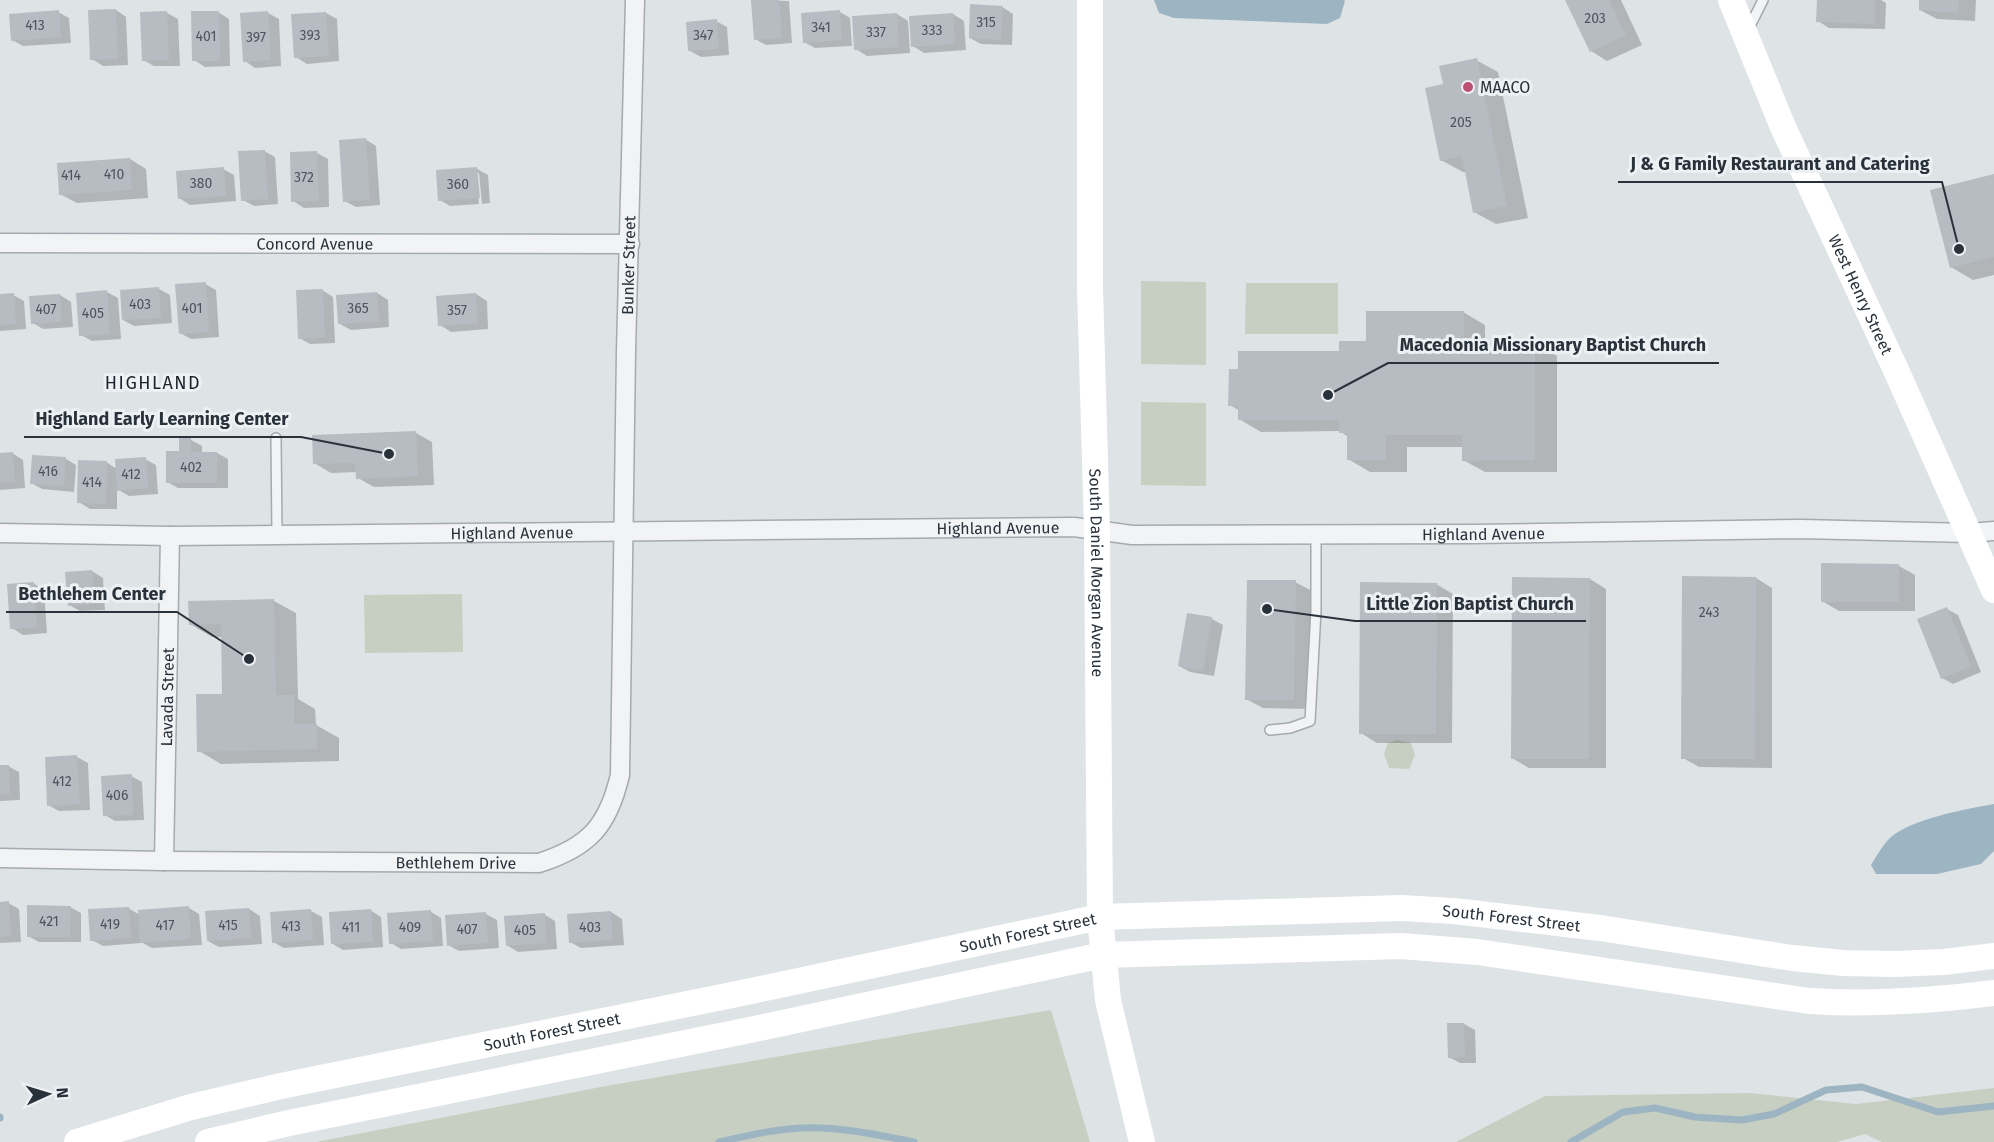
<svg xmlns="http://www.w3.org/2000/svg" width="1994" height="1142" font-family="'Fira Sans',sans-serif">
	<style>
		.green { fill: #c6cfc1 }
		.water { fill: #9db5c2 }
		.shadow { fill: #0003 }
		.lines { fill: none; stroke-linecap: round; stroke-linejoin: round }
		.stream { stroke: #9db5c2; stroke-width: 7 }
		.building { fill: #b6bcc2 }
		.lane-casing { stroke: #a4aaaf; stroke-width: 12 }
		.street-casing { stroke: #a4aaaf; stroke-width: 21 }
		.lane { stroke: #f1f3f5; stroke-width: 9 }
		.street { stroke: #f1f3f5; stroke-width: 18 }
		.secondary { stroke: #fff; stroke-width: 26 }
		.poi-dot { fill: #bd5172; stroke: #edf1f4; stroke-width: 2 }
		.labels { text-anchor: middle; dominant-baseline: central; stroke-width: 6; stroke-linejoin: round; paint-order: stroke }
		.number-label { font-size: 14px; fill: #4c545d }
		.poi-label { font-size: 16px; fill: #29323b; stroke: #edf1f4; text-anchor: start }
		.street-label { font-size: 16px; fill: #29323b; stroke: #edf1f4 }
		.neighbourhood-label { font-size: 18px; letter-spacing: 1.5px; fill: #1c232c; stroke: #edf1f4 }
		.leader { fill: none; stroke: #29323b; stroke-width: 2 }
		.callout-dot { fill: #29323b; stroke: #edf1f4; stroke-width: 2 }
		.callout-label { font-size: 18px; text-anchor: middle; font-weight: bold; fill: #29323b; stroke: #edf1f4; stroke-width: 6; stroke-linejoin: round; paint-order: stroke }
	</style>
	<rect width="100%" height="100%" fill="#dee3e6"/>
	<g class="green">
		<path d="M1141 281 1206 282V365L1141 364Z"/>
		<path d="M1246 283H1338V334H1245Z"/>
		<path d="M1141 402 1206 403V486L1141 485Z"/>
		<path d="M462 594 463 652 365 653 364 595Z"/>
		<path d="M1397 740 1411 743 1415 755 1409 769 1389 768 1384 754 1388 743Z"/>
		<path d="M1051 1010 1090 1142H316L606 1086Z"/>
		<path d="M1994 1088V1142H1882L1865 1134 1837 1142H1456L1545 1096 1750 1093 1856 1104Z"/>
	</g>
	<g class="water">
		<path d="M1154 0H1344L1345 1 1340 18 1327 24 1174 18 1159 13Z"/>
		<path d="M1994 804V851L1981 864 1937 874H1876L1871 865C1876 857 1882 846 1889 839 1909 819 1967 809 1994 804Z"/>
	</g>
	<g class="shadow">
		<path d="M752 0 789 1 792 43 766 45 755 39Z"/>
		<path d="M1566 0H1621L1642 45 1607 61 1591 51Z"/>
		<path d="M1819 0H1881L1886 3 1885 29 1829 28 1818 21Z"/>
		<path d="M1921 0H1976L1975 21 1937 19 1920 10Z"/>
		<path d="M1002 7 1013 14 1012 45 981 44 970 38Z"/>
		<path d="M116 10 126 17 128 65 103 66 92 59Z"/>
		<path d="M58 12 69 18 71 43 23 46 12 40Z"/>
		<path d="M218 12 229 19 230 66 205 67 194 60Z"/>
		<path d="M840 12 850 18 852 46 815 48 804 42Z"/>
		<path d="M167 13 178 19 180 66H154L143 60Z"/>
		<path d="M268 13 279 19 281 66 255 68 245 61Z"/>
		<path d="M326 13 337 19 339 61 307 64 296 57Z"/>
		<path d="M897 14 908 21 910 53 867 56 856 49Z"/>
		<path d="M953 14 964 21 966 50 924 53 913 46Z"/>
		<path d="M716 21 727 27 729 55 701 57 690 51Z"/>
		<path d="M1476 60 1498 72 1528 218 1496 224 1474 212 1466 172H1463L1441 160 1445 86Z"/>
		<path d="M365 139 376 146 380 205 356 207 345 201Z"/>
		<path d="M264 151 275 157 278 204 254 206 243 200Z"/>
		<path d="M317 153 328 159 329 207 304 208 293 201Z"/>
		<path d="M130 159 146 169 148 198 77 203 60 194Z"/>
		<path d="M223 169 234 175 236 201 190 205 179 198Z"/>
		<path d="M477 169 488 175 490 203 482 204 479 173H476L479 204 450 206 440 200Z"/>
		<path d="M1994 176V275L1973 280 1951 267Z"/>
		<path d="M205 284 216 290 219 337 191 339 180 333Z"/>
		<path d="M159 289 170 295 172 323 134 326 123 320Z"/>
		<path d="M322 290 333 297 335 343 310 344 299 338Z"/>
		<path d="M107 292 118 298 121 339 92 341 81 335Z"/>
		<path d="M377 293 388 300 389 327 351 330 340 324Z"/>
		<path d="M476 294 487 301 488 329 451 332 440 325Z"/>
		<path d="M13 295 24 301 26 329 0 331V296Z"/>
		<path d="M60 295 71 302 73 327 43 329 33 323Z"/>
		<path d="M1463 312 1485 325V343H1535L1557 356V472H1485L1463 460V447H1407V472H1370L1348 459V437L1340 431 1261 432 1239 419 1240 411 1230 405 1340 353Z"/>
		<path d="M416 433 432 442 434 485 374 487 358 478 357 472 331 473 314 463Z"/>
		<path d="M191 440 202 446V453H217L228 459V488H178L167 482 180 452Z"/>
		<path d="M12 453 23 460 25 488 0 490V454Z"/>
		<path d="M66 459 76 465 74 492 42 489 31 483Z"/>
		<path d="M145 459 156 465 158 494 129 496 117 489V509H90L79 502 106 462 117 469Z"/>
		<path d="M1899 566 1915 575V611H1839L1822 601Z"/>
		<path d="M92 571 103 578 105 610 80 611 69 605Z"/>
		<path d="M1756 578 1772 588V768L1699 767 1683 758Z"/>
		<path d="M1590 579 1606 589V768H1529L1512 758Z"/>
		<path d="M1295 582 1312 591 1310 709 1263 708 1246 699Z"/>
		<path d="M33 583 44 590 47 633 23 635 12 628Z"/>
		<path d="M1436 584 1453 594 1452 743H1377L1361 733Z"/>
		<path d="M274 601 296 613 298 699 315 709 316 725 339 738V761L221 764 199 751 224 695 223 637H212L190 624Z"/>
		<path d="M1947 609 1958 615 1981 672 1953 684 1942 678Z"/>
		<path d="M1188 614 1212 619 1223 625 1214 676 1190 672 1179 666Z"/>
		<path d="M77 757 88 763 90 810 59 811 48 805Z"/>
		<path d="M8 766 19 772 20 800 0 801V767Z"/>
		<path d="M131 776 142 782 144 820 115 821 105 815Z"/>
		<path d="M0 903H8L19 909 21 942 0 943Z"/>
		<path d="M70 907 81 913V942H39L28 936Z"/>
		<path d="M128 908 140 915 189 908 199 914 202 945 152 948 141 942V943L103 946 92 940Z"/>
		<path d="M249 909 260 916 262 944 219 947 208 941Z"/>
		<path d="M370 910 381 917 383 947 343 950 333 944Z"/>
		<path d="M311 911 322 917 324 945 284 948 273 942Z"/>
		<path d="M431 912 441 918 443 946 401 949 391 943Z"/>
		<path d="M611 912 622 919 624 945 581 948 570 942Z"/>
		<path d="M486 914 497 920 499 948 459 951 448 945Z"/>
		<path d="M545 915 555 921 557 949 518 952 507 945Z"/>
		<path d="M1464 1024 1475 1030 1476 1063H1460L1449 1057Z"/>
	</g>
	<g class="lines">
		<g class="stream">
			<path d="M0 1117V1118"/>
			<path d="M719 1142C746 1136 775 1129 802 1128 839 1126 878 1135 914 1142"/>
			<path d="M1571 1142 1623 1112 1655 1108 1695 1117 1742 1120 1774 1114 1826 1090 1862 1087 1938 1112 1994 1106"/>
		</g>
	</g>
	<g class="building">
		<path d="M751 0H779L782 38 754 40Z"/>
		<path d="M1565 0H1609L1626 35 1590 52Z"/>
		<path d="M1817 0H1875V24L1816 22Z"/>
		<path d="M1919 0H1959L1958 13 1919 10Z"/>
		<path d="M970 4 1003 6 1001 40 969 38Z"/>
		<path d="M116 9 118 59 90 60 88 10Z"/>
		<path d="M59 10 61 37 11 41 9 14Z"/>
		<path d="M840 10 842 40 803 43 801 13Z"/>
		<path d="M167 11 169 60 142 61 140 12Z"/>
		<path d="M191 11H219L220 61H192Z"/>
		<path d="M268 11 271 60 243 62 240 13Z"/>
		<path d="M326 12 329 56 294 58 291 14Z"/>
		<path d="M897 13 899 47 854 50 852 16Z"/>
		<path d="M953 13 955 44 911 47 909 16Z"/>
		<path d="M717 19 719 49 688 51 686 22Z"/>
		<path d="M1477 58 1507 206 1473 213 1462 156 1440 161 1425 88 1443 84 1439 66Z"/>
		<path d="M366 138 370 200 343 202 339 140Z"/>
		<path d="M265 150 268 199 241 201 238 151Z"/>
		<path d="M317 151 319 201 291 202 290 152Z"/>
		<path d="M130 158 132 190 59 195 57 163Z"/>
		<path d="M224 167 226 196 178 199 176 171Z"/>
		<path d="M477 167 480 198 438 201 436 170Z"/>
		<path d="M1994 174V257L1950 268 1930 190Z"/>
		<path d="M206 282 209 332 179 334 175 284Z"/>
		<path d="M159 287 161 318 122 320 120 290Z"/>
		<path d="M323 289 325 337 298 339 296 290Z"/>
		<path d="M107 290 110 334 79 336 76 293Z"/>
		<path d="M377 292 379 322 338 324 336 295Z"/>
		<path d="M14 293 16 324 0 325V294Z"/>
		<path d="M476 293 478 323 438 326 436 296Z"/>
		<path d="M60 294 62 322 31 324 29 296Z"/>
		<path d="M1366 311H1464V342L1535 341V460L1462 461V435H1386V460H1347V433H1339V420H1238V406H1228L1229 369H1238V351H1339V341H1366Z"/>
		<path d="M416 431 418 476 356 479 355 463 313 464 312 435Z"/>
		<path d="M179 438H191V452H217V483H166V451H179Z"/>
		<path d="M13 452 15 482 0 483V453Z"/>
		<path d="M32 455 66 457 64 486 30 484Z"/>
		<path d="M146 457 148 488 117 491 115 459Z"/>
		<path d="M78 460 107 461 106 504 77 503Z"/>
		<path d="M1821 563 1899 564V602H1821Z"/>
		<path d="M92 570 95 604 68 606 65 572Z"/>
		<path d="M1682 576 1756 577 1755 759H1681Z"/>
		<path d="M1512 577 1590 578 1589 759H1511Z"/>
		<path d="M1247 580H1296L1294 700H1245Z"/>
		<path d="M34 582 37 627 10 629 7 584Z"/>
		<path d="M1360 582 1437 583 1436 734H1359Z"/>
		<path d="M274 599 276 695H294V724H317V749L197 752 196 694H222L221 624 189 625 188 601Z"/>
		<path d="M1947 607 1971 666 1941 679 1917 619Z"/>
		<path d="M1187 613 1212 617 1203 671 1178 666Z"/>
		<path d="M77 755 80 804 47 806 45 757Z"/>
		<path d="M0 765H9L10 794 0 795Z"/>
		<path d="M132 774 133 815 103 816 101 776Z"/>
		<path d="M9 901 11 936 0 937V902Z"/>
		<path d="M27 905 71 906 70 937H27Z"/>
		<path d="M189 906 191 939 140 943 138 910Z"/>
		<path d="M129 907 131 938 90 941 88 909Z"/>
		<path d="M249 908 251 938 207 941 205 911Z"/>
		<path d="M311 909 313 940 272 943 270 912Z"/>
		<path d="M371 909 373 942 331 944 329 912Z"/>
		<path d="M431 910 433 941 389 944 387 913Z"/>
		<path d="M611 911 613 940 569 943 567 914Z"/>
		<path d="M486 912 488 943 447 946 445 915Z"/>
		<path d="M545 913 547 943 506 946 504 916Z"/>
		<path d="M1447 1023H1464L1465 1057 1448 1058Z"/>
	</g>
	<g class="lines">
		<defs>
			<g id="lane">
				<path d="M1748 30 1763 0"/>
				<path d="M276 438 277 535"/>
				<path d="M1270 730 1290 728 1310 721 1316 610V534"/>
			</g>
			<g id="street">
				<path id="s1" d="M0 243 630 244"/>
				<path id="s2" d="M0 533 170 536 1074 527 1132 535 1473 534 1801 529 1968 533 1994 531"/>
				<path id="s3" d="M0 858 164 861 539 863C589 847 608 826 620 775L626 352 635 0"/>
				<path id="s4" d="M164 861 170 536"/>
			</g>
		</defs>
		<use href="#lane" class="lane-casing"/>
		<use href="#street" class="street-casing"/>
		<use href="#lane" class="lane"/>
		<use href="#street" class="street"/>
		<g class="secondary">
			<path id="s5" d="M1090 0V288L1097 531 1100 917 1108 1000 1142 1142"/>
			<path id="s6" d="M1731 0 1783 127 1896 370 1994 590"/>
			<path id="s7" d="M77 1142 191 1107 281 1086 737 994 1100 917 1401 908 1454 911 1600 928 1792 958 1843 963 1894 964 1944 962 1994 956"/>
			<path d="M208 1142 289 1123 745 1031 1103 955 1401 946 1477 952 1809 1001C1871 1005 1932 1001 1994 993"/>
		</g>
	</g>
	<circle class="poi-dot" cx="1468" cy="87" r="6"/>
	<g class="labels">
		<g class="number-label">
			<text x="1595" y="18">203</text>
			<text x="986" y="22">315</text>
			<text x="35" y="25">413</text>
			<text x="821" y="27">341</text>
			<text x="932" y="30">333</text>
			<text x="876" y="32">337</text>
			<text x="310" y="35">393</text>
			<text x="703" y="35">347</text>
			<text x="206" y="36">401</text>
			<text x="256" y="37">397</text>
			<text x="1461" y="122">205</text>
			<text x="114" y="174">410</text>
			<text x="71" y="175">414</text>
			<text x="304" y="177">372</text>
			<text x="201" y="183">380</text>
			<text x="458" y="184">360</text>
			<text x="140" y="304">403</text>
			<text x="192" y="308">401</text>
			<text x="358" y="308">365</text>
			<text x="46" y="309">407</text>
			<text x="457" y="310">357</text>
			<text x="93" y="313">405</text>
			<text x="191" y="467">402</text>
			<text x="48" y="471">416</text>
			<text x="131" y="474">412</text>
			<text x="92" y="482">414</text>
			<text x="1709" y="612">243</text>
			<text x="62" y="781">412</text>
			<text x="117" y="795">406</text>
			<text x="49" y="921">421</text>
			<text x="110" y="924">419</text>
			<text x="165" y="925">417</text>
			<text x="228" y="925">415</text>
			<text x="291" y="926">413</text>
			<text x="351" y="927">411</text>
			<text x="410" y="927">409</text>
			<text x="590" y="927">403</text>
			<text x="467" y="929">407</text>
			<text x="525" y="930">405</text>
		</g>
		<g class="poi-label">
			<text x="1480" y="87">MAACO</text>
		</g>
		<g class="street-label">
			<text stroke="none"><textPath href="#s1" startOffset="315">Concord Avenue</textPath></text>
			<text stroke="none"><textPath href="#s3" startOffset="1176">Bunker Street</textPath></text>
			<text stroke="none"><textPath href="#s6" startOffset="322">West Henry Street</textPath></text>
			<text stroke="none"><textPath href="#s2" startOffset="998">Highland Avenue</textPath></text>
			<text stroke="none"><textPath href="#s2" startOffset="512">Highland Avenue</textPath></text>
			<text stroke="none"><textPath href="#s2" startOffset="1484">Highland Avenue</textPath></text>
			<text stroke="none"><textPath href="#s5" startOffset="573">South Daniel Morgan Avenue</textPath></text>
			<text stroke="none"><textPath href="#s4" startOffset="164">Lavada Street</textPath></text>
			<text stroke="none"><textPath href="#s3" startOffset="456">Bethlehem Drive</textPath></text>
			<text stroke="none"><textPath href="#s7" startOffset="1460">South Forest Street</textPath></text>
			<text stroke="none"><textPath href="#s7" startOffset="974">South Forest Street</textPath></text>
			<text stroke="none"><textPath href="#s7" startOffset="488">South Forest Street</textPath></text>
		</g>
		<g class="neighbourhood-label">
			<text x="153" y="383">HIGHLAND</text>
		</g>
	</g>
	<path class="leader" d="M1959 249L1942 182H1618M1328 395L1388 363H1719M389 454L301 437H24M249 659L177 612H6M1267 609L1355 621H1586"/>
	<g class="callout-dot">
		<circle cx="1959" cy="249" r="6"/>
		<circle cx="1328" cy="395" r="6"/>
		<circle cx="389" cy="454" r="6"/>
		<circle cx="249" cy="659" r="6"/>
		<circle cx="1267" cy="609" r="6"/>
	</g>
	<g class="callout-label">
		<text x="1780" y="170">J &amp; G Family Restaurant and Catering</text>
		<text x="1553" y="351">Macedonia Missionary Baptist Church</text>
		<text x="162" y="425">Highland Early Learning Center</text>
		<text x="92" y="600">Bethlehem Center</text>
		<text x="1470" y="610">Little Zion Baptist Church</text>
	</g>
	<g transform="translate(48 1094) rotate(86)" stroke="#edf1f4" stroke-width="4.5" paint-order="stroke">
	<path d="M0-4.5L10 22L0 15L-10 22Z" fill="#29323b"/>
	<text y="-9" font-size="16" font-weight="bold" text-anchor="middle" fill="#29323b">N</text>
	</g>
</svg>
